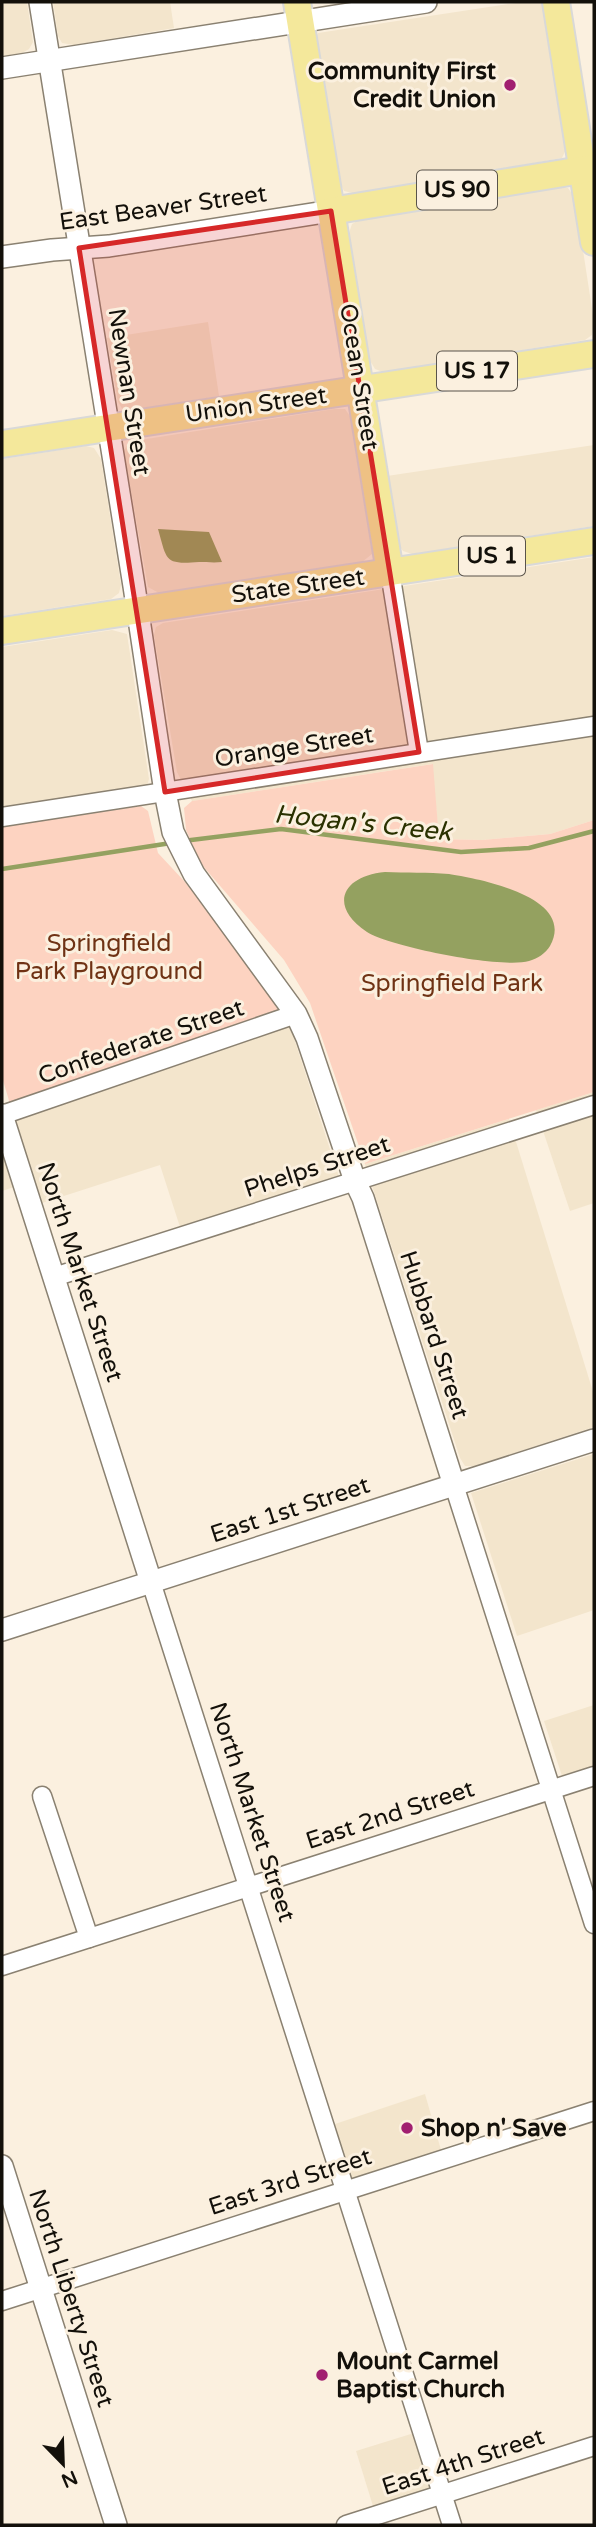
<svg xmlns="http://www.w3.org/2000/svg" width="596" height="2527" font-family="'Varela Round',sans-serif">
	<style>
		.built { fill: #f3e5cc }
		.green { fill: #fdd3c1 }
		.water { fill: #94a160 }
		.lines { fill: none; stroke-linecap: round; stroke-linejoin: round }
		.stream { stroke: #94a160; stroke-width: 4.5 }
		.minor-casing { stroke: #8a8171; stroke-width: 21 }
		.tertiary-casing { stroke: #8a8171; stroke-width: 24 }
		.primary-casing { stroke: #d9d9d8; stroke-width: 30 }
		.minor { stroke: #fff; stroke-width: 18 }
		.tertiary { stroke: #fff; stroke-width: 21 }
		.primary { stroke: #f4e89b; stroke-width: 26 }
		.marked { fill: #d62828; fill-opacity: 0.2; stroke: #d62828; stroke-width: 5; stroke-linejoin: round }
		.poi-dot { fill: #a11f70; stroke: #fbf0df; stroke-width: 2.5 }
		.labels { text-anchor: middle; dominant-baseline: central; stroke-width: 6; stroke-linejoin: round; paint-order: stroke }
		.shield { fill: #fbf0df; stroke: #59534a; stroke-width: 2 }
		.shield-label { font-size: 23px; font-weight: bold; fill: #13100a }
		.poi-label { font-size: 24px; font-weight: bold; fill: #13100a; stroke: #fbf0df; text-anchor: start }
		.street-label { font-size: 24px; fill: #13100a; stroke: #fbf0df }
		.park-label { font-size: 24px; fill: #6f3214; stroke: #fbf0df }
		.water-label { font-size: 26px; font-style: italic; fill: #2a3100; stroke: #fbf0df }
	</style>
	<rect width="100%" height="100%" fill="#fbf0df"/>
	<g class="built">
		<path d="M2 2H27L33 42 29 49 22 53 2 56Z"/>
		<path d="M53 2H170L174 28 74 45 62 43 58 36Z"/>
		<path d="M522 2H543L567 147 562 158 356 194 344 191 340 183 316 37 318 33Z"/>
		<path d="M559 187 568 188 575 198 594 322 592 335 585 340 383 372 375 369 369 359 349 233 352 224 361 219Z"/>
		<path d="M208 322 219 396 132 410H123L118 402 107 338Z"/>
		<path d="M334 409H345L352 419 373 546 372 554 362 562 159 593 148 587 124 451 128 442Z"/>
		<path d="M594 445V526L412 554 403 551 398 544 387 476Z"/>
		<path d="M86 446 94 448 101 459 121 585 119 593 111 599 2 616V459Z"/>
		<path d="M594 557V820L550 834 482 840 439 839 432 764 192 801 177 772 154 635 156 627 163 623Z"/>
		<path d="M112 630 127 634 149 779 141 806 2 827V647Z"/>
		<path d="M278 1011 290 1026 339 1177 180 1227 160 1165 39 1204 10 1104Z"/>
		<path d="M594 1092V1203L570 1211 536 1110Z"/>
		<path d="M509 1119 594 1395V1427L474 1466H465L460 1458 365 1164Z"/>
		<path d="M2 1138 17 1186 2 1191Z"/>
		<path d="M594 1454V1610L517 1636 471 1493Z"/>
		<path d="M594 1705V1766L562 1776 544 1721Z"/>
		<path d="M425 2094 441 2150 350 2179 332 2125Z"/>
		<path d="M414 2433 431 2489 373 2506 356 2451Z"/>
	</g>
	<g class="green">
		<path d="M433 764 439 839 482 840 550 834 594 820V1092L365 1164 310 1003 284 960 202 865 186 830 184 808 192 801Z"/>
		<path d="M141 806 148 811 158 853 185 882 273 998 278 1011 10 1104 2 1077V827Z"/>
	</g>
	<g class="water">
		<path d="M158 529 209 532 222 562C214 563 206 562 199 562 164 565 167 560 158 529Z"/>
		<path d="M385 872C406 873 428 872 449 874 480 879 577 897 550 946 546 953 537 959 529 961 502 969 391 947 367 932 328 906 342 876 385 872Z"/>
	</g>
	<g class="lines">
		<g class="stream">
			<path d="M183 841 281 829 461 852 529 848 594 831"/>
			<path d="M2 869 171 843"/>
		</g>
		<defs>
			<g id="minor">
				<path d="M390 572 419 752"/>
				<path d="M2 817 594 726"/>
				<path d="M2 1115 296 1014"/>
				<path d="M54 1277 594 1105"/>
				<path d="M454 1485 594 1924"/>
				<path d="M151 1582 452 2525"/>
				<path d="M42 1796 89 1938"/>
				<path d="M2 1966 594 1776"/>
				<path d="M2 2301 594 2111"/>
				<path d="M346 2525 594 2446"/>
			</g>
			<g id="tertiary">
				<path d="M40 2 134 586 165 792 173 832 194 874 296 1014 307 1038 355 1181 363 1198 454 1485"/>
				<path d="M2 68 426 2"/>
				<path d="M2 257 52 250 109 246 331 211"/>
				<path d="M2 1115 151 1582"/>
				<path d="M2 1630 594 1440"/>
				<path d="M2 2166 116 2525"/>
			</g>
			<g id="primary">
				<path d="M297 2 390 572"/>
				<path d="M556 2 594 242"/>
				<path d="M331 211 594 168"/>
				<path d="M2 444 594 354"/>
				<path d="M2 631 594 541"/>
			</g>
		</defs>
		<use href="#minor" class="minor-casing"/>
		<use href="#tertiary" class="tertiary-casing"/>
		<use href="#primary" class="primary-casing"/>
		<use href="#minor" class="minor"/>
		<use href="#tertiary" class="tertiary"/>
		<use href="#primary" class="primary"/>
	</g>
	<path class="marked" d="M331 211 419 752 165 792 79 248Z"/>
	<g class="poi-dot">
		<circle cx="510" cy="85" r="7"/>
		<circle cx="407" cy="2128" r="7"/>
		<circle cx="322" cy="2375" r="7"/>
	</g>
	<g class="labels">
		<g class="shield">
			<rect x="417" y="170.5" width="80" height="39" rx="5"/>
			<rect x="437" y="351.5" width="80" height="39" rx="5"/>
			<rect x="459" y="536.5" width="66" height="39" rx="5"/>
		</g>
		<g class="shield-label">
			<text x="457" y="190">US 90</text>
			<text x="477" y="371">US 17</text>
			<text x="492" y="556">US 1</text>
		</g>
		<g class="poi-label">
			<text x="496" y="71" text-anchor="end">Community First<tspan x="496" dy="28">Credit Union</tspan></text>
			<text x="421" y="2128">Shop n' Save</text>
			<text x="336" y="2361">Mount Carmel<tspan x="336" dy="28">Baptist Church</tspan></text>
		</g>
		<g class="street-label">
			<text transform="translate(163 208) rotate(-8)">East Beaver Street</text>
			<text transform="translate(359 377) rotate(81)">Ocean Street</text>
			<text transform="translate(129 392) rotate(81)">Newnan Street</text>
			<text transform="translate(256 405) rotate(-8)">Union Street</text>
			<text transform="translate(298 586) rotate(-8)">State Street</text>
			<text transform="translate(294 747) rotate(-9)">Orange Street</text>
			<text transform="translate(141 1042) rotate(-19)">Confederate Street</text>
			<text transform="translate(317 1167) rotate(-18)">Phelps Street</text>
			<text transform="translate(80 1272) rotate(72)">North Market Street</text>
			<text transform="translate(434 1335) rotate(72)">Hubbard Street</text>
			<text transform="translate(290 1510) rotate(-18)">East 1st Street</text>
			<text transform="translate(252 1812) rotate(72)">North Market Street</text>
			<text transform="translate(390 1815) rotate(-18)">East 2nd Street</text>
			<text transform="translate(290 2182) rotate(-18)">East 3rd Street</text>
			<text transform="translate(71 2298) rotate(72)">North Liberty Street</text>
			<text transform="translate(463 2462) rotate(-18)">East 4th Street</text>
		</g>
		<g class="park-label">
			<text x="109" y="943">Springfield<tspan x="109" dy="28">Park Playground</tspan></text>
			<text x="452" y="983">Springfield Park</text>
		</g>
		<g class="water-label">
			<text transform="translate(363 823) rotate(6)">Hogan's Creek</text>
		</g>
	</g>
	<rect width="596" height="2527" fill="none" stroke="#13100a" stroke-width="7"/>
	<g transform="translate(63 2464) rotate(157)" stroke="#fbf0df" stroke-width="5" paint-order="stroke">
	<path d="M0-5L12 26L0 18L-12 26Z" fill="#13100a"/>
	<text y="-10" font-size="19" font-weight="bold" text-anchor="middle" fill="#13100a">N</text>
	</g>
</svg>
